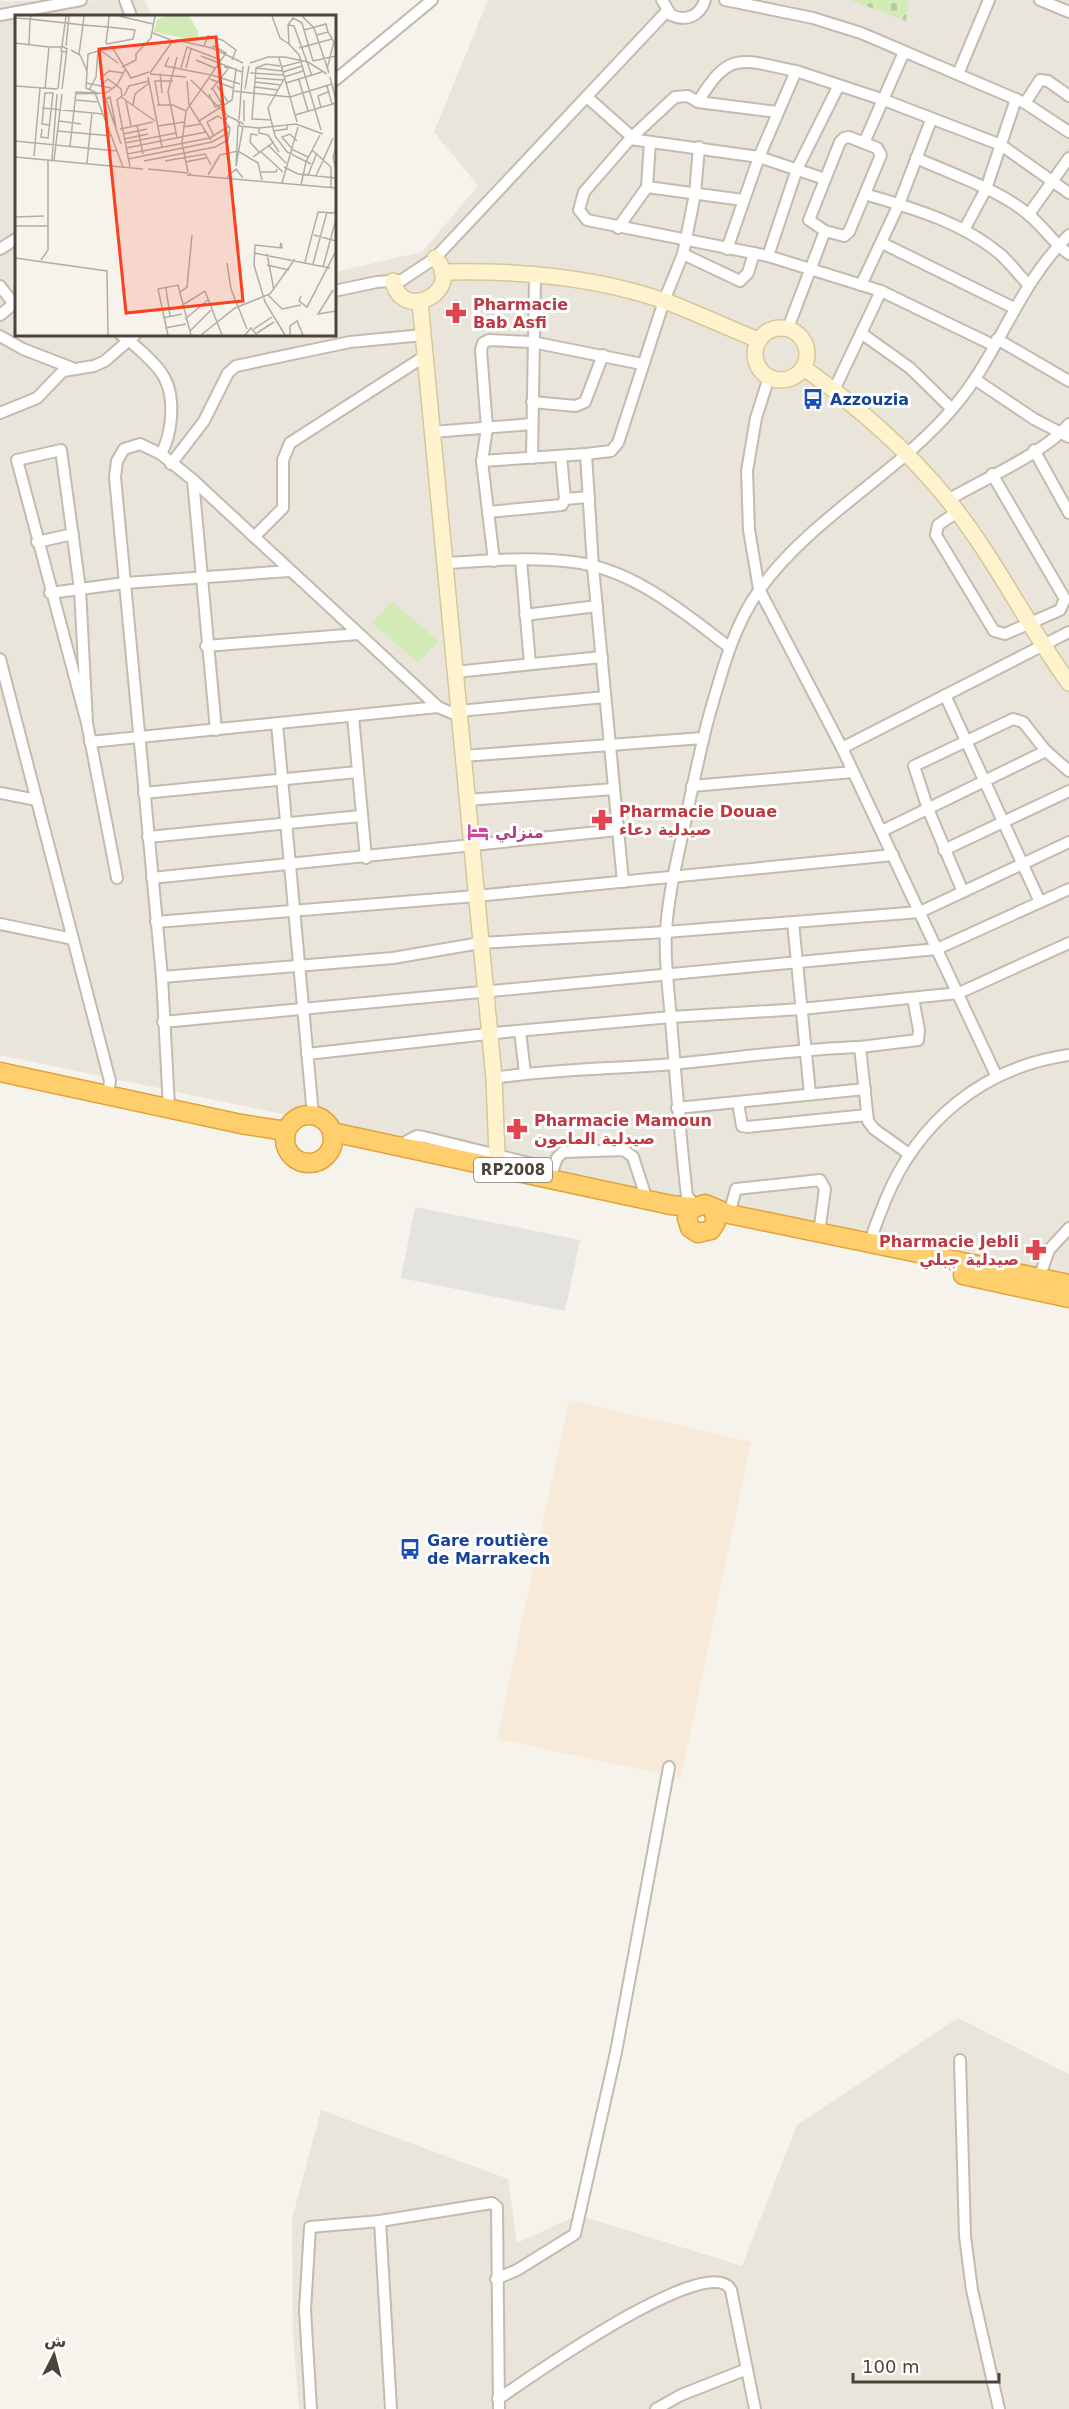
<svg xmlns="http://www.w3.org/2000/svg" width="1069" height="2409" font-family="'DejaVu Sans',Vazirmatn,sans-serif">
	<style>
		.residential { fill: #eae5da }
		.commercial { fill: #f7ead8 }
		.cemetery { fill: url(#cemetery-stones) }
		.pitch { fill: #d2eab5 }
		.parking { fill: #e5e3e0 }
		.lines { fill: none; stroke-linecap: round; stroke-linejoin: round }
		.street-casing { stroke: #c2bbae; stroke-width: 14 }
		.secondary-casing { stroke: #d6c79b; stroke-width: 18 }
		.highway-casing { stroke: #e0a43c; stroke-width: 21 }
		.street { stroke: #fff; stroke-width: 10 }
		.secondary { stroke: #fff3cd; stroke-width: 15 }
		.highway { stroke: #ffcf6e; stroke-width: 18 }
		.labels { text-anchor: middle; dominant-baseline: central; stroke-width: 6; stroke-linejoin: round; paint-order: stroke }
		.shield { fill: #fff; stroke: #817c74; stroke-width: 1.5 }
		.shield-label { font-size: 15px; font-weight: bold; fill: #4b4439 }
		.health-label { font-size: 16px; font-weight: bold; fill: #be3a42; stroke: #fff; text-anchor: start }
		.transit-label { font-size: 16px; font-weight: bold; fill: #164399; stroke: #fff; text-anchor: start }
		.hotel-label { font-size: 16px; font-weight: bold; fill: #b23c85; stroke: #fff; text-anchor: start }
		.inset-road { fill: none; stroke: #b2ada4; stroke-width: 1.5 }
		.view { fill: #fc3f1d; fill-opacity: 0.15; stroke: #fc3f1d; stroke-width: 3 }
		.inset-edge { fill: none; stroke: #4b4439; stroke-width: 3 }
	</style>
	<defs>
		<pattern id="cemetery-stones" width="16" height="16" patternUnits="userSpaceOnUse" patternTransform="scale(1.5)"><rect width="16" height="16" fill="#d2eab5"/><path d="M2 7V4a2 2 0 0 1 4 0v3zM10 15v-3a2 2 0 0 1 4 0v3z" fill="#b6ca9c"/></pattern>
	</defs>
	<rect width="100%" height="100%" fill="#f6f3ec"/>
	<g class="residential">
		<path d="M144 0 153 16H16V334H334L335 272 422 252 478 186 434 132 488 0H1069V1278L0 1055V1Z"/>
		<path d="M958 2018 1069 2074V2409H299L293 2336 292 2219 321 2110 508 2179 517 2243 578 2215 742 2266 797 2125Z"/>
	</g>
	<path class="commercial" d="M569 1400 751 1442 681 1778 497 1739Z"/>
	<path class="cemetery" d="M850 0H909L906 21Z"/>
	<path class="pitch" d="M392 601 438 641 418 663 372 623Z"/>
	<path class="parking" d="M415 1207 580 1240 565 1311 401 1278Z"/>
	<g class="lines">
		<defs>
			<g id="street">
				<path d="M125 0 131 16"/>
				<path d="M662 0 671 15C686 22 700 16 705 0"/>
				<path d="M725 0 813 18 861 33 1025 103 1069 132"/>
				<path d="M1040 0 1069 12"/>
				<path d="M0 15 81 0"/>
				<path d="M958 74 989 0"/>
				<path d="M334 81 432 0"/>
				<path d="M587 97 632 137 630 139"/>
				<path d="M1025 103 1040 80 1048 81 1069 96"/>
				<path d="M777 112 698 102C730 49 741 60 796 71"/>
				<path d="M632 137 675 97 688 96 698 102"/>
				<path d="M849 137 877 148 881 155 849 232 844 236 825 231 809 220 840 142 844 138Z"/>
				<path d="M630 139 584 192 579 210 587 220 768 256 881 291 993 345"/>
				<path d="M630 139 759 157 825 179"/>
				<path d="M864 143 904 52"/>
				<path d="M916 158C950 173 1002 191 1029 215 1044 227 1053 243 1069 254"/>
				<path d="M647 187 743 200"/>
				<path d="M865 194C912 208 962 222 1000 254 1010 263 1019 275 1028 284"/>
				<path d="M1029 214 1069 158"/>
				<path d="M618 228 647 187 650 142"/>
				<path d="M964 230 986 189 1016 99"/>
				<path d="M882 243 1014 308"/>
				<path d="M0 249 16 239"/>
				<path d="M727 249 759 157 796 71 884 100 1001 145 1069 193"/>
				<path d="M683 254 740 281 748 273 754 253"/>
				<path d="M768 256 797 169 838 87"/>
				<path d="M861 285 899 204 931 120"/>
				<path d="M0 286 14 304"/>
				<path d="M334 291 377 282 402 280 435 258 667 11"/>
				<path d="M0 315 16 302"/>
				<path d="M788 328 825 231"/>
				<path d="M861 333 910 368 952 409"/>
				<path d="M120 334C133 343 157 364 164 377 176 398 172 434 161 454"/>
				<path d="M0 336 23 349 72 368"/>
				<path d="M997 339 1069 381"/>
				<path d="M769 377 756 418 747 471 749 530 759 589 842 748 996 1075"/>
				<path d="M976 380 1034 419 1069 437"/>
				<path d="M834 390 881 291"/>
				<path d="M532 402 576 406 585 402 603 355"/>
				<path d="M0 413 37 398 63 371 94 366 105 361 136 334"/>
				<path d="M433 432 532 424"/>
				<path d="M1034 450 1069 513"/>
				<path d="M532 458 535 276"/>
				<path d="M482 461 586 454"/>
				<path d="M171 464 204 421 228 373 236 366 350 342 423 335"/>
				<path d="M193 480 216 730"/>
				<path d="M565 499 589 497"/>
				<path d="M948 500C982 480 1046 452 1069 424"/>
				<path d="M488 512 562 505 565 499 561 456"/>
				<path d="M957 512 938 525 936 535 994 631 1005 634 1060 610 1065 599 992 474"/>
				<path d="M254 537 283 508V460L290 443 425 356"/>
				<path d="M37 542 73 534"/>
				<path d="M521 560 530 664"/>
				<path d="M494 561 482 461 487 428 481 350 483 343 489 340 532 342 642 364"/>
				<path d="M445 563C487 561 531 556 573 562 633 569 683 612 729 647"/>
				<path d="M50 593 125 583 289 571"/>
				<path d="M525 615 597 606"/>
				<path d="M206 646 358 634"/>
				<path d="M0 659 110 1081 108 1094"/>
				<path d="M455 672 602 657"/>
				<path d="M945 695 1040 902"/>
				<path d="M459 711 605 697"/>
				<path d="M353 716 366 858"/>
				<path d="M87 723 80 589 61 450 17 460 87 723 117 878"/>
				<path d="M277 724 313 1115"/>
				<path d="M90 742 438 707 459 716"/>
				<path d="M842 748 1069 632"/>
				<path d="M463 756 703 738"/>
				<path d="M692 786 853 772"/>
				<path d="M0 793 37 800"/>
				<path d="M144 793 357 772"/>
				<path d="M467 800 614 789"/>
				<path d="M882 831 1046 751 1069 771"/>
				<path d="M148 837 361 816"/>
				<path d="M944 850 1069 791"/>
				<path d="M152 878 618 830"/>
				<path d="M623 882 593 567 586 454 611 451 618 443 664 301 683 254 695 194 699 147"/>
				<path d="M963 892 928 809 914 766 1013 719 1023 722 1046 751"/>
				<path d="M156 922 476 896 893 855"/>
				<path d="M793 922 810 1094"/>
				<path d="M0 924 73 939"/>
				<path d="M162 977 393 958 480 943 666 932 920 912 1069 842"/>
				<path d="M163 1022 937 949 1069 889"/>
				<path d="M520 1031 525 1073"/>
				<path d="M860 1047 918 1040 919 1030 913 998"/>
				<path d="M307 1054 505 1032 671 1017 801 1009 959 993 1069 943"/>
				<path d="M494 1078C553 1069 613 1069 673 1064 735 1058 797 1049 860 1047L868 1121 874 1129 909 1154"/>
				<path d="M738 1103 742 1126 747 1127 867 1115"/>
				<path d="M169 1107 162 977 115 477 117 461 124 449 140 444 161 454 193 480 438 707"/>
				<path d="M677 1108 865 1089"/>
				<path d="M398 1146 417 1136 424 1137 553 1169 557 1158 563 1152 624 1150 633 1157 647 1200"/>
				<path d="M695 1205 687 1196C680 1137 676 1079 671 1020 669 991 664 962 666 932 668 894 678 856 686 818 693 784 700 750 709 716 722 672 733 626 760 589 811 518 896 475 953 408 999 355 1017 285 1069 235"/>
				<path d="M729 1214 736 1189 820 1180 825 1189 819 1233"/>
				<path d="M870 1244C873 1229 880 1215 885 1201 918 1121 983 1067 1069 1055"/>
				<path d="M1039 1278 1049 1250 1069 1228"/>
				<path d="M960 2060 965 2236 972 2290 999 2409"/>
				<path d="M380 2221 391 2409"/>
				<path d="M496 2279 517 2270 575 2234 616 2052 669 1767"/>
				<path d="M498 2399C525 2381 710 2249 731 2290L755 2409"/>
				<path d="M311 2409 305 2310 310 2227 380 2221 492 2203 497 2207 499 2409"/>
				<path d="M656 2409 681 2395 747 2369"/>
			</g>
			<g id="secondary">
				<path d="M442 272C516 270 595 277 665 301 696 313 727 327 758 340"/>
				<path d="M393 281C403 325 466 289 435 258"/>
				<path d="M420 302 494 1078 497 1155 494 1166"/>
				<circle cx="781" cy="354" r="26"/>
				<path d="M804 368C857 406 907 449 948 500 994 556 1026 624 1069 683"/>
			</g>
			<g id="highway">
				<path d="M0 1072 241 1124 286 1131"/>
				<circle cx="309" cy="1139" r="24"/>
				<path d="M332 1132 671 1205 693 1207"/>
				<path d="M713 1209 716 1222 711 1230 698 1233 690 1228 687 1218 691 1209 705 1204 729 1214 1069 1284"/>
				<path d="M963 1275 1069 1298"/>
			</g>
		</defs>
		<use href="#street" class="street-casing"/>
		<use href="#secondary" class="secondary-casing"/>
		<use href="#highway" class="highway-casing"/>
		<use href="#street" class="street"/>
		<use href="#secondary" class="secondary"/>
		<use href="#highway" class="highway"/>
	</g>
	<defs>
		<symbol id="pharmacy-bare" viewBox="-9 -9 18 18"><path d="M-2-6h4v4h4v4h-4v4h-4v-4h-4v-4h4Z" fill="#e0444e" stroke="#fff" stroke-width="2.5" paint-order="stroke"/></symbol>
		<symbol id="bus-bare" viewBox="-9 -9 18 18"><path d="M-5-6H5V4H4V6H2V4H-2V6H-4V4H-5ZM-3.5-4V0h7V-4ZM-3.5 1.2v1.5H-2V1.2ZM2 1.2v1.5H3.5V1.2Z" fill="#1a4fb4" stroke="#fff" stroke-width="2.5" paint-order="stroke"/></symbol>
		<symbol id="hotel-bare" viewBox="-9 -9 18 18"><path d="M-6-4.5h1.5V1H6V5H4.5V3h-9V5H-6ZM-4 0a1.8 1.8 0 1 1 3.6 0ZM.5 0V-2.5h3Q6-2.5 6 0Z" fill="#d1479c" stroke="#fff" stroke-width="2.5" paint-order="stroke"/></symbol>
	</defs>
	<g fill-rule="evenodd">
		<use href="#pharmacy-bare" x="441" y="298" width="30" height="30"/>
		<use href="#bus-bare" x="798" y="384" width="30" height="30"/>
		<use href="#pharmacy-bare" x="587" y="805" width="30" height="30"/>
		<use href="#hotel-bare" x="463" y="817" width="30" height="30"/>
		<use href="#pharmacy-bare" x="502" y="1114" width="30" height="30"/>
		<use href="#pharmacy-bare" x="1021" y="1235" width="30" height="30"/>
		<use href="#bus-bare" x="395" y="1534" width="30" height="30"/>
	</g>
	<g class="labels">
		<rect class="shield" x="474" y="1158" width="78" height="24" rx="4.5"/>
		<g class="shield-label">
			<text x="513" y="1170">RP2008</text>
		</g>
		<g class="health-label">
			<text x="473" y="304">Pharmacie<tspan x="473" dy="18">Bab Asfi</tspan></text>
			<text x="619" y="811">Pharmacie Douae<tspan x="619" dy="18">صيدلية دعاء</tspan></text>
			<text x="534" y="1120">Pharmacie Mamoun<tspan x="534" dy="18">صيدلية المامون</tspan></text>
			<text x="1019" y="1241" text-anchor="end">Pharmacie Jebli<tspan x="1019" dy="18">صيدلية جبلي</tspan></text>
		</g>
		<g class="transit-label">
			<text x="830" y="399">Azzouzia</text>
			<text x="427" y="1540">Gare routière<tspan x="427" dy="18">de Marrakech</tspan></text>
		</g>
		<g class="hotel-label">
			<text x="495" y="832">منزلي</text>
		</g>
	</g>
	<g transform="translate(15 15)">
		<rect width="321" height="321" fill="#f6f3ec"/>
		<path d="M151 1H174L183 17V26L139 17 142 5Z" fill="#d2eab5"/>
		<path class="inset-road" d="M16 1 15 4 68 10 64 39M69 1 68 10 93 12 120 15 118 24 92 29 91 28 93 12 94 1M104 1 138 9M257 1 265 23 274 29M287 1 299 13 314 58M0 3 15 4 14 30M273 10 279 11 297 61M289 15 311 9 313 17 302 20M138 18 156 25M161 25 197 33 228 48M0 28 34 32M47 31 51 1M51 31 54 1M189 31 193 21 207 25 221 35 217 45M284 33 317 24M56 35 65 40 72 56M85 35 103 48M186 41 227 57M154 42 150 51 196 60M162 42 153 77 162 123M264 43 282 107M181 45 200 53M298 46 287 8 278 3 273 10 274 29 284 40 306 115M298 46 321 41M235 48 253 42H270L293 47 312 59M107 52 121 45V39L136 23 140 1M266 52 285 47M166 53 172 32 206 45M171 53 176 34M241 53 267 56M312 54 319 27 313 17M268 57 287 51M135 58 157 27M145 58 147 78M235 58 268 60M135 59 171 62M197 60 225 69M133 62 147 132M269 62 288 56M315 62 321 85M241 63 268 65M85 64 94 56 109 58M195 64 218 73M269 64 253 93 260 121 272 137 296 149M176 65 213 101 229 109M284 65 293 96M172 66 174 90 196 125M240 67 266 70M71 68 96 73M271 68 307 57M86 70 93 64 106 74 107 81 102 85 115 152M0 71 42 74M202 71 213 87M312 71 317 89M240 72 263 75M30 74 34 32H46M43 74 47 37M47 74 52 34 47 31 46 36 51 37M230 74 234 51M74 75 81 62 83 36M196 75 213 54M218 76 275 82 317 69M60 79 91 78 102 70 110 55M84 79 71 73 73 39 97 32 116 63 134 57M194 79 200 92 207 89 198 74M109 81 114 71 134 66M106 82 140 106M61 85 82 87M111 86 116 111M118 90 120 79 134 68M142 90H158L171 96M144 90 140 66H158M27 93 88 99M306 93 303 81 313 77M280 100 321 88M224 105 228 51M255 105 237 104 241 53 251 49 265 51M44 106 66 109M184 106 217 85 221 54 209 52M223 106 225 111 244 113 281 109 308 119M229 106V85M122 110 128 139M223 110 221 151 228 111M143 111 169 107M101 112 95 82 91 84 106 129M168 112 186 109M244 113V118L253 120 264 137M27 114 26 122 33 123 38 78H30L27 109 35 110M105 114 138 107M42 116 97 121M258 116 272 114V109M108 119 132 114M243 120 236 119 235 127 244 137M199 121 192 107 203 101 207 104M109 124 133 119M0 126 102 136M282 126 275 119 267 122 278 135 293 142M110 128 161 118M253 130 271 148M55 131 61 77 80 78 108 152M321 132 318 142 321 155M111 133 191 117M297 135 316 152V173M245 136 268 157M112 139 195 123 214 111M19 141 25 73M0 142 128 154M238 142 259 127M113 144 197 127 215 117M37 145 42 79M39 145 47 79M129 146 200 132 213 125 215 113 210 106 213 101M150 146 190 139 196 150M170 147 191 143M72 148 77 98M269 152 283 159 321 163M133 154 173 158M173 157 167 128 171 96 211 38 199 31 197 33M246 157H261L262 154M176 158 173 160 321 173M193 160 205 140 223 136 243 148 247 165M293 160 302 138M301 161 318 123M212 162 221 154 228 163M267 168 283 112M286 170 291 147 305 120M0 202 29 201M0 211H33V146M299 220 321 226M265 232 266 228 267 233 240 230 239 250 250 287 270 320M239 238 315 253M252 239 259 275M0 243 92 256 93 320M26 245 33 235V211M290 247 303 197 321 198M212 248 216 274 232 314M298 249 312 197M252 250 274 255M308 252 321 204M151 273 155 301M318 275 303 299 321 296M164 278 172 272 177 220M253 280 267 294 286 290M286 281 284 286 292 292 321 236M166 291 190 276 207 320M148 303 167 299M170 304 193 285M150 313 171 309M239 314 257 302M175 316 196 295M242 318 259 307M153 320 143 274 163 270 176 320M186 320 220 293 255 279 280 244M230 320 236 313 242 320M275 320V311L282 306 288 320"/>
		<path class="view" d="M201 22 228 286 111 298 84 34Z"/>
		<rect width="321" height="321" class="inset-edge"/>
	</g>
	<g transform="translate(54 2355) rotate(6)" stroke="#ffffff" stroke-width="4.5" paint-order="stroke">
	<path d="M0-4.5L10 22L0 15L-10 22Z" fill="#4b4439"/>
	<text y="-9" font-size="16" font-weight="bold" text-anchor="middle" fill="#4b4439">ش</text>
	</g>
	<path d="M853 2373v9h146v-9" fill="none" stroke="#4b4439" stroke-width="3"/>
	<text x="862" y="2373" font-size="18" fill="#4b4439" stroke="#ffffff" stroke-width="4.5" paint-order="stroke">100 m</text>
</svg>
